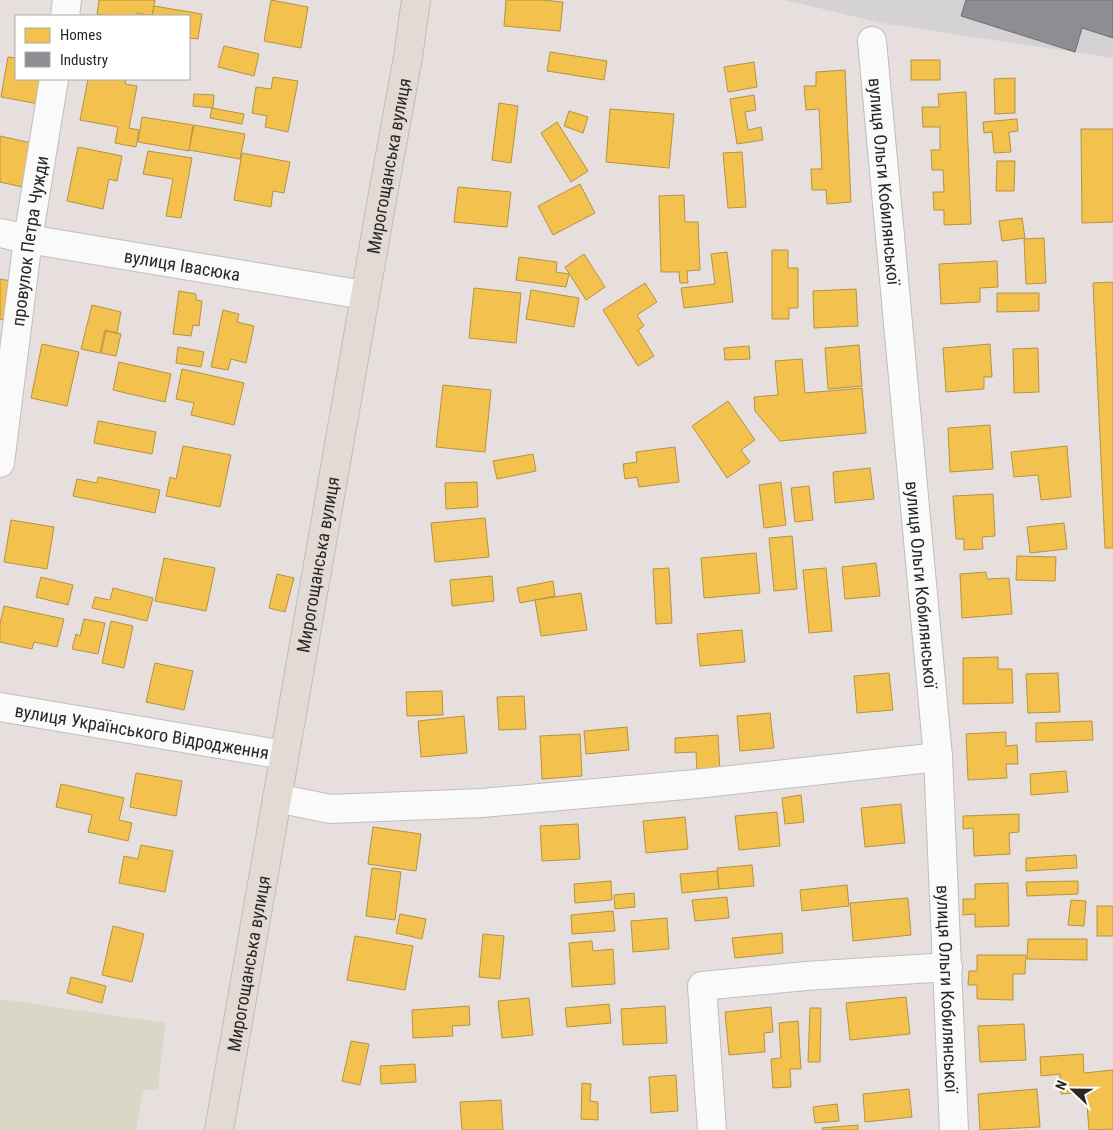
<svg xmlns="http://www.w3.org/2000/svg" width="1113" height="1130" font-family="'Roboto Condensed',sans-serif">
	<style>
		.industrial { fill: #d5d2d5 }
		.cemetery { fill: #d9d7c6 }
		.homes { fill: #f2c14e; stroke: #b59343 }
		.industry { fill: #8d8d92; stroke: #6f6f72 }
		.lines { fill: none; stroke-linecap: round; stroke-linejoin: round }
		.minor-casing { stroke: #c0bebf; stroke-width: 30 }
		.major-casing { stroke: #bfbdbc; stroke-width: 30 }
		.minor { stroke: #fbfafa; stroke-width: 28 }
		.major { stroke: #e4dad4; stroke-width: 28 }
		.labels { text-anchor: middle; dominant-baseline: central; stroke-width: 5; stroke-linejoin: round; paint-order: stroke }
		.street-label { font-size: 18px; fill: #282828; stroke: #fff }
	</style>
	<rect width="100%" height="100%" fill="#e6dfde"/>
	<path class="industrial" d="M785 0H1113V58L881 23Z"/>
	<path class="cemetery" d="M0 999 165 1023 158 1090H143L136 1130H0Z"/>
	<g class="homes">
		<path d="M99 0H155L152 16 137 13V16H109L97 14Z"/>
		<path d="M271 0 308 7 301 48 264 41Z"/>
		<path d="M506 0H542L563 2 560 31 504 26Z"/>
		<path d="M154 6 202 14 198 39 189 38V16H152Z"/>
		<path d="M224 46 259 54 254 76 218 67Z"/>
		<path d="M550 52 607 61 604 80 547 71Z"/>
		<path d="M8 57 16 58V79H43L39 104 1 97Z"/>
		<rect x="911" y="60" width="29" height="20"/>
		<path d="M754 62 757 87 728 92 724 67Z"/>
		<path d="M845 70 851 202 827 204 826 190H812L811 169H822L819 109 806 110 804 86H816V72Z"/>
		<path d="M273 77 298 81 288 132 265 127 267 116 252 113 256 87 271 89Z"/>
		<path d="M1015 78V113L995 114 994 79Z"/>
		<path d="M88 79H126L125 84 137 86 129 128 139 130 136 147 115 143 118 127 80 120Z"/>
		<path d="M966 92 971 224 944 225V210H934L933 192H944L943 170H932L931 150H940V127H923L922 107H939L938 94Z"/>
		<path d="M194 94 214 95 213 108 193 106Z"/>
		<path d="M754 95 756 110 745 112 748 130 761 127 763 140 737 144 730 99Z"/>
		<path d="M499 103 518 106 511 163 492 160Z"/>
		<path d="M212 108 244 114 242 124 210 118Z"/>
		<path d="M610 109 674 114 669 168 606 162Z"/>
		<path d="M569 111 588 117 583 133 564 126Z"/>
		<path d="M142 117 193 125 189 151 138 142Z"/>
		<path d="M1017 119 1018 131 1009 132 1011 152 994 153 992 132 984 133 983 122Z"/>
		<path d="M557 122 588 171 571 182 541 133Z"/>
		<path d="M194 125 245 134 240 159 189 150Z"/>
		<path d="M1081 129H1113V222L1082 223Z"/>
		<path d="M0 136 36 144 27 188 0 182Z"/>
		<path d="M78 147 122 156 117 181 109 179 103 209 67 201Z"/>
		<path d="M148 151 192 158 181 218 166 216 173 179 143 174Z"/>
		<path d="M742 152 746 207 728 208 723 153Z"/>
		<path d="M242 153 290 162 284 193 273 191 271 207 234 200Z"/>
		<path d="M997 161H1015L1014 191H996Z"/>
		<path d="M580 184 595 213 553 235 538 206Z"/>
		<path d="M458 187 511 192 507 227 454 222Z"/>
		<path d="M684 195 685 222H698L700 270 687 271 688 283H680L679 272H661L659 196Z"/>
		<path d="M1022 218 1025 238 1002 241 999 221Z"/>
		<path d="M1044 238 1046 283 1026 284 1024 239Z"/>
		<path d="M772 250H788V268H798V308H789V319H772Z"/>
		<path d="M727 252 733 302 684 308 681 288 715 284 711 254Z"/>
		<path d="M584 254 605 287 586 300 565 267Z"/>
		<path d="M519 257 557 262 556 272 569 274 566 287 516 280Z"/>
		<path d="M997 261 998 287 980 288V302L941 304 939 264Z"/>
		<path d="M0 279 11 281 3 320 0 319Z"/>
		<path d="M1113 282V548H1105L1093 283Z"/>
		<path d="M645 283 657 302 637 315 644 326 638 330 654 356 638 366 603 310Z"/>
		<path d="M474 288 521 293 516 343 469 338Z"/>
		<path d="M856 289 858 326 814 328 813 291Z"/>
		<path d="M531 290 579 298 574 327 526 319Z"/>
		<path d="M179 291 196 294V300L202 301 199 326 193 325 191 336 173 334Z"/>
		<path d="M997 293H1039V311L997 312Z"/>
		<path d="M92 305 121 312 117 333 105 330 100 353 81 349Z"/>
		<path d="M223 310 239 314 237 322 254 326 246 363 231 359 228 370 211 367Z"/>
		<path d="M106 331 121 334 116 356 101 353Z"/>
		<path d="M42 344 79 352 67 406 31 398Z"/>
		<path d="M990 344 992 377H984V389L946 392 943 348Z"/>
		<path d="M859 345 862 386 828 389 825 348Z"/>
		<path d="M749 346 750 359 725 360 724 348Z"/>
		<path d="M178 347 204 352 201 367 176 363Z"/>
		<path d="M1038 348 1039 392 1014 393 1013 349Z"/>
		<path d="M802 359 805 393 862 388 866 433 780 441 755 411 754 397 778 395 775 361Z"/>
		<path d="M119 362 171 374 165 402 113 390Z"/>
		<path d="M182 369 244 383 234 425 191 415 194 403 176 399Z"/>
		<path d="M443 385 491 390 485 452 436 447Z"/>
		<path d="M728 401 755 440 741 450 750 462 727 478 692 426Z"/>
		<path d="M98 421 156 432 152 454 94 443Z"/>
		<path d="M990 425 993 469 950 472 948 428Z"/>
		<path d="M183 446 231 455 220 507 166 496 170 477 176 479Z"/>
		<path d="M1067 446 1071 497 1041 500 1038 475 1014 477 1011 452Z"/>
		<path d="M675 447 679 482 639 487 637 477 625 479 623 464 637 462 636 452Z"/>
		<path d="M533 454 536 471 497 479 493 461Z"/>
		<path d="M870 468 874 499 835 503 833 472Z"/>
		<path d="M98 477 160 490 155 513 73 496 77 479 97 483Z"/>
		<path d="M477 482 478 507 446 509 445 483Z"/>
		<path d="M781 482 786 525 764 528 759 485Z"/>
		<path d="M809 486 813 520 795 522 791 488Z"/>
		<path d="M993 494 995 536 982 537 983 549 964 550V539H956L953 496Z"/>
		<path d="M485 518 489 557 435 562 431 523Z"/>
		<path d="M11 520 54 527 47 569 4 562Z"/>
		<path d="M1064 523 1067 549 1030 553 1027 527Z"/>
		<path d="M792 536 797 589 774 591 769 538Z"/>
		<path d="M756 553 760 593 704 598 701 558Z"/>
		<path d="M1017 556 1056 557 1055 581 1016 580Z"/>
		<path d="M164 558 215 568 206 611 155 601Z"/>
		<path d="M876 563 880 596 845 599 842 567Z"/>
		<path d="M669 568 672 623 656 624 653 569Z"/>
		<path d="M826 568 832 631 809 633 803 570Z"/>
		<path d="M986 572 987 579 1009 578 1012 614 962 618 960 574Z"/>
		<path d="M277 574 294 578 285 612 269 608Z"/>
		<path d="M492 576 494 601 452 606 450 580Z"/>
		<path d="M41 577 73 585 68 605 36 597Z"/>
		<path d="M553 581 555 596 520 603 517 588Z"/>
		<path d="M113 588 153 598 147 621 92 608 95 597 110 600Z"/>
		<path d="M581 593 587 630 541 636 535 600Z"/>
		<path d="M4 606 64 619 57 647 34 642 32 649 0 642V624Z"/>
		<path d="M84 619 105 623 98 654 72 649 76 634 80 636Z"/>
		<path d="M111 621 133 626 124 668 102 663Z"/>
		<path d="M742 630 745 662 700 666 697 634Z"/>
		<path d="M998 657V669H1012L1013 703 963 704V658Z"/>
		<path d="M155 663 193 671 184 710 146 702Z"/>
		<path d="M889 673 893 710 857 713 854 676Z"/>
		<path d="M1058 673 1060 712 1028 713 1026 674Z"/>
		<path d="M442 691 443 715 407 716 406 692Z"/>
		<path d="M524 696 526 729 499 730 497 697Z"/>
		<path d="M770 713 774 748 740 751 737 716Z"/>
		<path d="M464 716 467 753 421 757 418 721Z"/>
		<path d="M1092 721 1093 740 1036 742V723Z"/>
		<path d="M627 727 629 750 586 754 584 731Z"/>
		<path d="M1006 732V746L1017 745 1018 764H1006L1007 778 968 780 966 734Z"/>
		<path d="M580 734 582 776 542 779 540 736Z"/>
		<path d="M718 735 720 773 697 775 696 752 675 753V738Z"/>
		<path d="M1066 771 1068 792 1031 795 1030 774Z"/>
		<path d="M136 773 182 781 176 816 130 807Z"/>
		<path d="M61 784 124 798 119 820 132 823 128 841 88 832 92 815 56 807Z"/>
		<path d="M801 795 804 822 785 824 782 798Z"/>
		<path d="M901 804 905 843 865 847 861 808Z"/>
		<path d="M777 812 780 846 739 850 735 816Z"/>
		<path d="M1019 814V832L1009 833 1010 854 974 856 973 828 963 829V816Z"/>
		<path d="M685 817 688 849 646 853 643 821Z"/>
		<path d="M578 824 580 859 542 861 540 826Z"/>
		<path d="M373 827 421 834 416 871 368 864Z"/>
		<path d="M141 845 173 851 165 892 119 883 124 856 138 859Z"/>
		<path d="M1076 855 1077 868 1026 871V858Z"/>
		<path d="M752 865 754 886 719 889 717 868Z"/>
		<path d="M372 868 401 872 395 920 366 916Z"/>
		<path d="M717 871 719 889 682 893 680 874Z"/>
		<path d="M611 881 612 900 575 903 574 884Z"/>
		<path d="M1078 881V894L1027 896 1026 882Z"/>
		<path d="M1008 883 1009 926 975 927V914L963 915V899H975V884Z"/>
		<path d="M847 885 849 906 802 911 800 890Z"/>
		<path d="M634 893 635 907 615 909 614 895Z"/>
		<path d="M727 897 729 918 695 921 692 900Z"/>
		<path d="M908 898 911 935 853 941 850 903Z"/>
		<path d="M1071 900 1086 901 1084 926 1068 925Z"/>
		<rect x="1097" y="906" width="16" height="30"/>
		<path d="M613 911 615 931 572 934 571 915Z"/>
		<path d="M400 914 426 919 422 939 396 933Z"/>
		<path d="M667 918 669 949 633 952 631 921Z"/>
		<path d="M113 926 144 934 132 982 102 975Z"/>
		<path d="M782 933 783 953 735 958 732 938Z"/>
		<path d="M483 934 504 936 500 979 479 977Z"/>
		<path d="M355 936 413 946 405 990 347 980Z"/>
		<path d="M1028 939H1087V960L1027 959Z"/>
		<path d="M592 941 593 951 613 949 615 984 572 987 569 943Z"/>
		<path d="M977 955H1026L1025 974H1013V1000L977 999V985H968L969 971H977Z"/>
		<path d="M71 977 106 986 102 1003 67 993Z"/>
		<path d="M906 997 910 1034 850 1040 846 1003Z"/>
		<path d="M529 998 533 1035 502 1038 498 1001Z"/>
		<path d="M609 1004 611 1023 567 1027 565 1008Z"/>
		<path d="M469 1006 470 1025 452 1026 453 1036 413 1038 412 1010Z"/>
		<path d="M665 1006 667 1043 623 1045 621 1009Z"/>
		<path d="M771 1007 773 1032 764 1033 765 1052 729 1055 725 1012Z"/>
		<path d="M810 1008H821L820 1062H808Z"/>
		<path d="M798 1021 801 1069H790L791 1087 773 1088 771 1059 781 1058 779 1023Z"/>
		<path d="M1024 1024 1026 1060 980 1062 978 1026Z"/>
		<path d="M351 1041 369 1044 360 1085 342 1081Z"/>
		<path d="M1083 1054 1084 1073 1113 1070V1129L1089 1130 1086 1092 1061 1094 1060 1074 1041 1076 1040 1057Z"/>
		<path d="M415 1064 416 1082 381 1084 380 1066Z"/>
		<path d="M676 1075 678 1111 651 1113 649 1077Z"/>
		<path d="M582 1083 591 1084 590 1101 598 1102V1120L581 1119Z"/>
		<path d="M909 1089 912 1117 865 1122 863 1094Z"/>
		<path d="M1037 1089 1040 1127 980 1130 978 1094Z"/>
		<path d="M501 1100 503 1130H462L460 1102Z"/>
		<path d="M837 1104 839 1121 815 1123 813 1107Z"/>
		<path d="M858 1125V1130H823L822 1128Z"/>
	</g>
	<path class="industry" d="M966 0H1113V38L1082 28 1075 52 961 16Z"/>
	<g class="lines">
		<defs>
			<g id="minor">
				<path d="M65 16 67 0"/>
				<path id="s1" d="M872 41 938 757 954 1130"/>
				<path id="s2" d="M0 233 28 239 364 295"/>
				<path id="s3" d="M0 463 28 239 54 79"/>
				<path id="s4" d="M0 707 284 755"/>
				<path d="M277 798 330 809 482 803 696 784 938 757"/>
				<path d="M712 1130 702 986 806 976 948 967"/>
			</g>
			<g id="major">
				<path id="s5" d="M219 1130C282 772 342 414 408 57L416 0"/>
			</g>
		</defs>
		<use href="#minor" class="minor-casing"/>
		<use href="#major" class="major-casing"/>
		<use href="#minor" class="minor"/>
		<use href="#major" class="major"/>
	</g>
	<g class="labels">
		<g class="street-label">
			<text stroke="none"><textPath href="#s5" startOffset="979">Мирогощанська вулиця</textPath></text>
			<text stroke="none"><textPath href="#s1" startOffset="141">вулиця Ольги Кобилянської</textPath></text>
			<text stroke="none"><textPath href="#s3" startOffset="224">провулок Петра Чужди</textPath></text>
			<text stroke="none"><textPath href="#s2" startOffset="185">вулиця Івасюка</textPath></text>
			<text stroke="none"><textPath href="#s5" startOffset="574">Мирогощанська вулиця</textPath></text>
			<text stroke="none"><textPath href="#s1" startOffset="546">вулиця Ольги Кобилянської</textPath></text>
			<text stroke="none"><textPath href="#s4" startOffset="144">вулиця Українського Відродження</textPath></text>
			<text stroke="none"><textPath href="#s5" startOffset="169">Мирогощанська вулиця</textPath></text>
			<text stroke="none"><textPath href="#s1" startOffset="951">вулиця Ольги Кобилянської</textPath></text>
		</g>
	</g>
	<rect x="15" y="15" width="175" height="65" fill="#ffffff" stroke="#a9a9a9"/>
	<rect x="25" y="28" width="25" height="15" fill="#f2c14e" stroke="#a9a9a9"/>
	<text x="60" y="40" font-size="15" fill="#282828">Homes</text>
	<rect x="25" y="52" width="25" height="15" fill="#8d8d92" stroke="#a9a9a9"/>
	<text x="60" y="65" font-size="15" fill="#282828">Industry</text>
	<g transform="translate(1073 1090) rotate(292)" stroke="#ffffff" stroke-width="4" paint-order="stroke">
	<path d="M0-4L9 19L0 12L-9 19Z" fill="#282828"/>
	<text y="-8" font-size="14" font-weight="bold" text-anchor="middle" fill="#282828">N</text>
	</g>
</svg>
